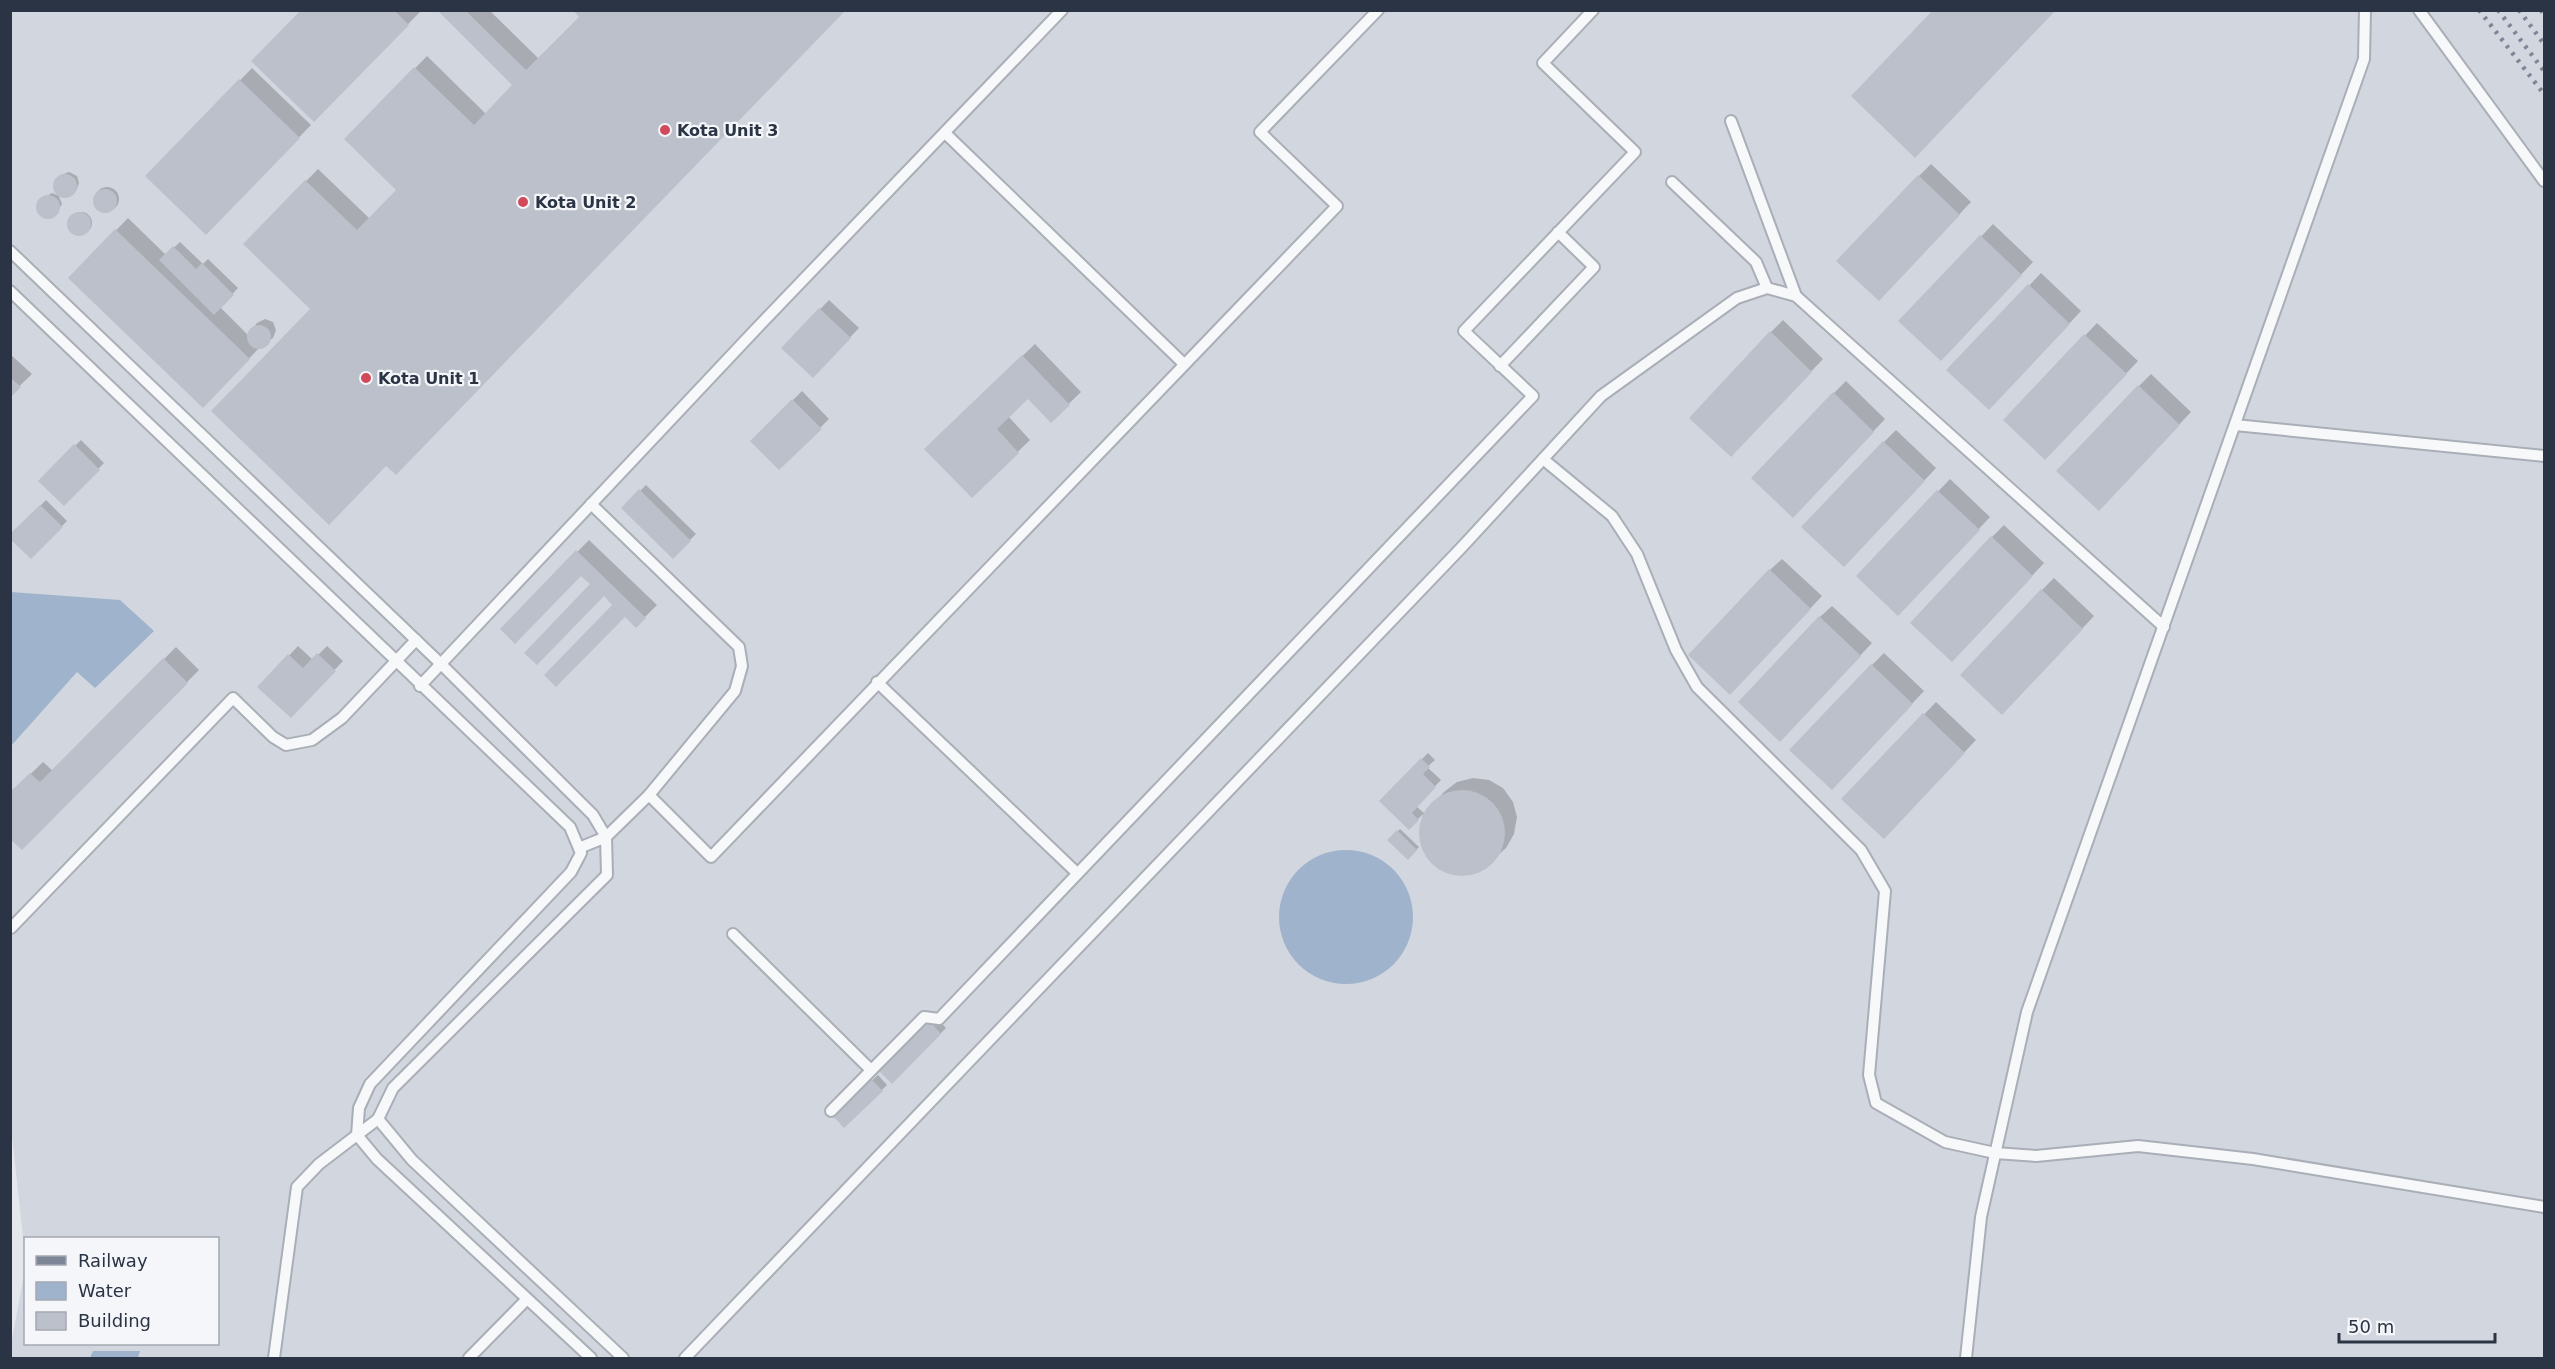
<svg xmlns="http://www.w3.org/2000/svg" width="2555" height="1369" font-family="'DejaVu Sans',sans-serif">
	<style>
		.built { fill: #d2d6de }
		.water { fill: #9fb4cc }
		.shadow { fill: #0003 }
		.building { fill: #bbc0ca }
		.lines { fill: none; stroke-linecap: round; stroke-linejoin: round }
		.lane-casing { stroke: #a9aeb7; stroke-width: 14 }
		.lane { stroke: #f7f8fa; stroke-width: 10 }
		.rail { stroke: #7d8696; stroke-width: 4.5; stroke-dasharray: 3 6; stroke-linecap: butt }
		.poi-dot { fill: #d1495b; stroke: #f4f6f9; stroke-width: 2 }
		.labels { text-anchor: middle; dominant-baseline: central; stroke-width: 4.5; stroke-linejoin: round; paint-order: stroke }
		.poi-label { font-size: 16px; font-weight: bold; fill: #2b3445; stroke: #f4f6f9; text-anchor: start }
	</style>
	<rect width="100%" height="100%" fill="#e4e7ec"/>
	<path class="built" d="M10 11H2544V1358H11V1345L25 1269 26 1344H218V1238H26L25 1256 10 1117Z"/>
	<g class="water">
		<path d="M11 592 120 600 154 631 95 688 77 672 11 746Z"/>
		<circle cx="1346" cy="917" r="67"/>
		<path d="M93 1351H140L138 1358H90Z"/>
	</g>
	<g class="shadow">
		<path d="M303 10H418L420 12 313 120Z"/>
		<path d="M439 10H489L539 59 844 10 312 309 245 244 318 169 370 219 398 190 346 139 427 56 486 114 515 85Z"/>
		<path d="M252 68 311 125 206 233 148 176Z"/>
		<path d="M1931 164 1971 202 1890 287 1919 176Z"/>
		<path d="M69 172 77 176 79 183 76 191 65 197 58 194 62 204 56 214 48 218 40 214 38 207 41 199 52 193 59 196 55 186 61 175Z"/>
		<circle cx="107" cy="199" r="12"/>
		<circle cx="81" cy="223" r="11"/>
		<path d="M128 218 166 255 180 242 203 264 208 259 238 288 220 307 248 335 257 323 265 319 273 322 276 330 273 338 260 347 203 406 70 278Z"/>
		<path d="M1993 224 2033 262 1953 347 1901 321Z"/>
		<path d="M2041 273 2081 311 2001 396 1949 370Z"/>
		<path d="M829 300 859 328 813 376 783 348Z"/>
		<path d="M1783 320 1823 359 1743 443 1771 332Z"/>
		<path d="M2097 323 2138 361 2057 446 2005 420Z"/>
		<path d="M1035 344 1081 392 1051 421 1028 397 1008 416 1030 440 972 496 926 449Z"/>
		<path d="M10 354 32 374 10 395Z"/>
		<path d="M2151 374 2191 412 2110 497 2139 386Z"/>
		<path d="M1846 381 1885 419 1805 504 1834 393Z"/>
		<path d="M802 391 829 419 779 468 752 441Z"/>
		<path d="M1896 430 1936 468 1856 553 1884 442Z"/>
		<path d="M81 440 104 463 64 504 40 481Z"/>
		<path d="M1950 479 1990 517 1910 602 1858 576Z"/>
		<path d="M646 485 696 534 673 557 623 508Z"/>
		<path d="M46 500 67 521 31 557 10 536Z"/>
		<path d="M2004 525 2044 563 1964 648 1992 537Z"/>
		<path d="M589 540 657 605 636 626 582 574 502 629Z"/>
		<path d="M1782 559 1822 596 1742 681 1770 570Z"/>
		<path d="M2054 578 2094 616 2014 701 2042 590Z"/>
		<path d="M1832 606 1872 643 1792 728 1820 617Z"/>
		<path d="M298 646 313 660 327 646 343 661 291 716 260 687Z"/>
		<path d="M176 647 199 670 22 848 10 794 43 762 53 771Z"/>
		<path d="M1884 653 1924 691 1843 776 1872 665Z"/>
		<path d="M1936 702 1976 740 1895 825 1844 799Z"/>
		<path d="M1428 753 1435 760 1427 767 1441 780 1416 806 1425 814 1444 792 1457 782 1473 778 1489 780 1503 788 1513 802 1517 817 1514 834 1506 848 1480 871 1464 875 1448 872 1433 864 1424 851 1420 835 1423 814 1409 828 1381 801Z"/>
		<path d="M1400 829 1419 847 1408 858 1389 840Z"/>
		<path d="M935 1016 946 1028 892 1082Z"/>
		<path d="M878 1075 887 1085 845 1126 835 1116Z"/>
	</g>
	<g class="building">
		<path d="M301 10H394L409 25 314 122 251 61Z"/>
		<path d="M437 10H465L526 70 579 17 573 10H846L396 475 386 466 329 525 211 411 310 309 243 244 305 180 357 230 396 190 344 139 414 67 474 125 512 85Z"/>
		<path d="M1933 10H2056L1915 158 1851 96Z"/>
		<path d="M239 79 300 138 206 235 145 176Z"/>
		<circle cx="65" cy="186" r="12"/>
		<path d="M1918 175 1960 215 1879 301 1836 261Z"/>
		<circle cx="105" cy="201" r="12"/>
		<circle cx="48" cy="207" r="12"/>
		<circle cx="79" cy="224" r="12"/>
		<path d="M115 229 250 359 203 408 68 278Z"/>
		<path d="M1980 235 2022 275 1941 361 1898 321Z"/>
		<path d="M173 246 196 269 202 263 234 295 214 315 159 260Z"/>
		<path d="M2028 284 2070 324 1989 410 1946 370Z"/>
		<path d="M819 308 851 338 813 378 781 348Z"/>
		<circle cx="259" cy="337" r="12"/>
		<path d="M1770 331 1812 372 1731 457 1689 418Z"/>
		<path d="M2084 334 2127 374 2045 460 2003 420Z"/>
		<path d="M1022 355 1070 405 1051 423 1028 399 997 429 1019 453 972 498 924 449Z"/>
		<path d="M10 377 21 387 10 398Z"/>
		<path d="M2138 385 2180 425 2099 511 2056 471Z"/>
		<path d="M1833 392 1874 432 1793 518 1751 478Z"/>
		<path d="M792 399 822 429 779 470 750 441Z"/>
		<path d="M1883 441 1925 481 1844 567 1801 527Z"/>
		<path d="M74 444 100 470 64 506 38 481Z"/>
		<path d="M639 489 691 541 673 559 621 508Z"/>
		<path d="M1937 490 1980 530 1898 616 1856 576Z"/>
		<path d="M40 505 63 527 31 559 10 539V534Z"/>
		<path d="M1991 536 2033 576 1952 662 1910 623Z"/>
		<path d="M576 550 646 618 636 628 625 617 556 687 544 675 612 605 604 596 537 665 524 653 590 584 581 576 515 644 500 629Z"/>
		<path d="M1769 569 1811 609 1730 695 1688 655Z"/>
		<path d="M2041 589 2083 629 2002 715 1960 675Z"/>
		<path d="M1819 616 1861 656 1780 742 1738 702Z"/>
		<path d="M317 653 336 671 291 718 257 687 288 654 303 668Z"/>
		<path d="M163 658 188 683 22 850 10 839V792L30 773 40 782Z"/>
		<path d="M1871 664 1913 704 1832 790 1789 750Z"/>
		<path d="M1923 713 1965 753 1884 839 1841 799Z"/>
		<path d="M1421 758 1430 767 1423 774 1436 787 1412 813 1419 820 1409 830 1379 801Z"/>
		<circle cx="1462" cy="833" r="43"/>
		<path d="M1397 830 1417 850 1408 860 1387 840Z"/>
		<path d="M929 1020 941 1034 892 1084 879 1071Z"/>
		<path d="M871 1079 883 1091 844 1128 833 1116Z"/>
	</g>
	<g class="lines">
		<defs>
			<g id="lane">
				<path d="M2419 10 2544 181"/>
				<path d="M1731 121 1796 296"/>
				<path d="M945 133 1184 364"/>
				<path d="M1672 182 1756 262 1767 288"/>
				<path d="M10 251 441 664 593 815 606 837 607 875 393 1088 378 1119 412 1160 623 1358"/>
				<path d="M10 291 570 827 581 853 571 872 370 1084 359 1108 357 1135 377 1159 591 1358"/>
				<path d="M1500 366 1594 267 1558 232"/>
				<path d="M2235 425 2544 456"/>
				<path d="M1543 459 1612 516 1637 554 1676 650 1697 687 1861 850 1885 891 1869 1075 1876 1103 1945 1142 1995 1153 2036 1156 2138 1146 2253 1159 2544 1207"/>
				<path d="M877 682 1077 873"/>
				<path d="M420 686 757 328 1062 10"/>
				<path d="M649 795 711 857 1337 206 1260 132 1378 10"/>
				<path d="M579 848 606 837 649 795 735 691 742 666 739 647 591 504"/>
				<path d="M11 928 233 698 273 737 286 745 312 740 342 718 416 640"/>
				<path d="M733 934 871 1070"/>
				<path d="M831 1111 924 1017 939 1019 1533 396 1464 331 1635 152 1543 63 1593 10"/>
				<path d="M274 1358 297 1187 319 1164 378 1119"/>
				<path d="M469 1358 527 1299"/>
				<path d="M685 1358 1462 547 1601 396 1737 298 1767 288 1796 296 2164 627"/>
				<path d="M1966 1358 1981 1217 2027 1012 2364 59 2365 10"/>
			</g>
		</defs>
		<use href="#lane" class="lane-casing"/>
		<use href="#lane" class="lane"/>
		<g class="rail">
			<path d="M2479 10 2544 94"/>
			<path d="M2498 10 2544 71"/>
			<path d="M2519 10 2544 44"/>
			<path d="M2541 10 2544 15"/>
		</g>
	</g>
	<g class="poi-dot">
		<circle cx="665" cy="130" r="6"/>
		<circle cx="523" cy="202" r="6"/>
		<circle cx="366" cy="378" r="6"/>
	</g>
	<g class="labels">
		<g class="poi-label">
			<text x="677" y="130">Kota Unit 3</text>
			<text x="535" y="202">Kota Unit 2</text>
			<text x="378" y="378">Kota Unit 1</text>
		</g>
	</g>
	<rect width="2555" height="1369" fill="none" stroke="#2b3445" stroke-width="24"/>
	<rect x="24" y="1237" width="195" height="108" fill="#f4f6f9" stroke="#a4a8b1" stroke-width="1.5"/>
	<rect x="36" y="1256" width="30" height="9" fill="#7d8696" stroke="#a4a8b1" stroke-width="1.5"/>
	<text x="78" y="1267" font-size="18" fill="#2b3445">Railway</text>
	<rect x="36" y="1282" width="30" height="18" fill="#9fb4cc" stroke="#a4a8b1" stroke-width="1.5"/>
	<text x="78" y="1297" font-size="18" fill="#2b3445">Water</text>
	<rect x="36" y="1312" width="30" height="18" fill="#bbc0ca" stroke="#a4a8b1" stroke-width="1.5"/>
	<text x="78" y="1327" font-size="18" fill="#2b3445">Building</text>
	<path d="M2339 1333v9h156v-9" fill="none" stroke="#2b3445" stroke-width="3"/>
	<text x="2348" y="1333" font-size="18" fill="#2b3445" stroke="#f4f6f9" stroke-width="4.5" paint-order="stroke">50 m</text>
</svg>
